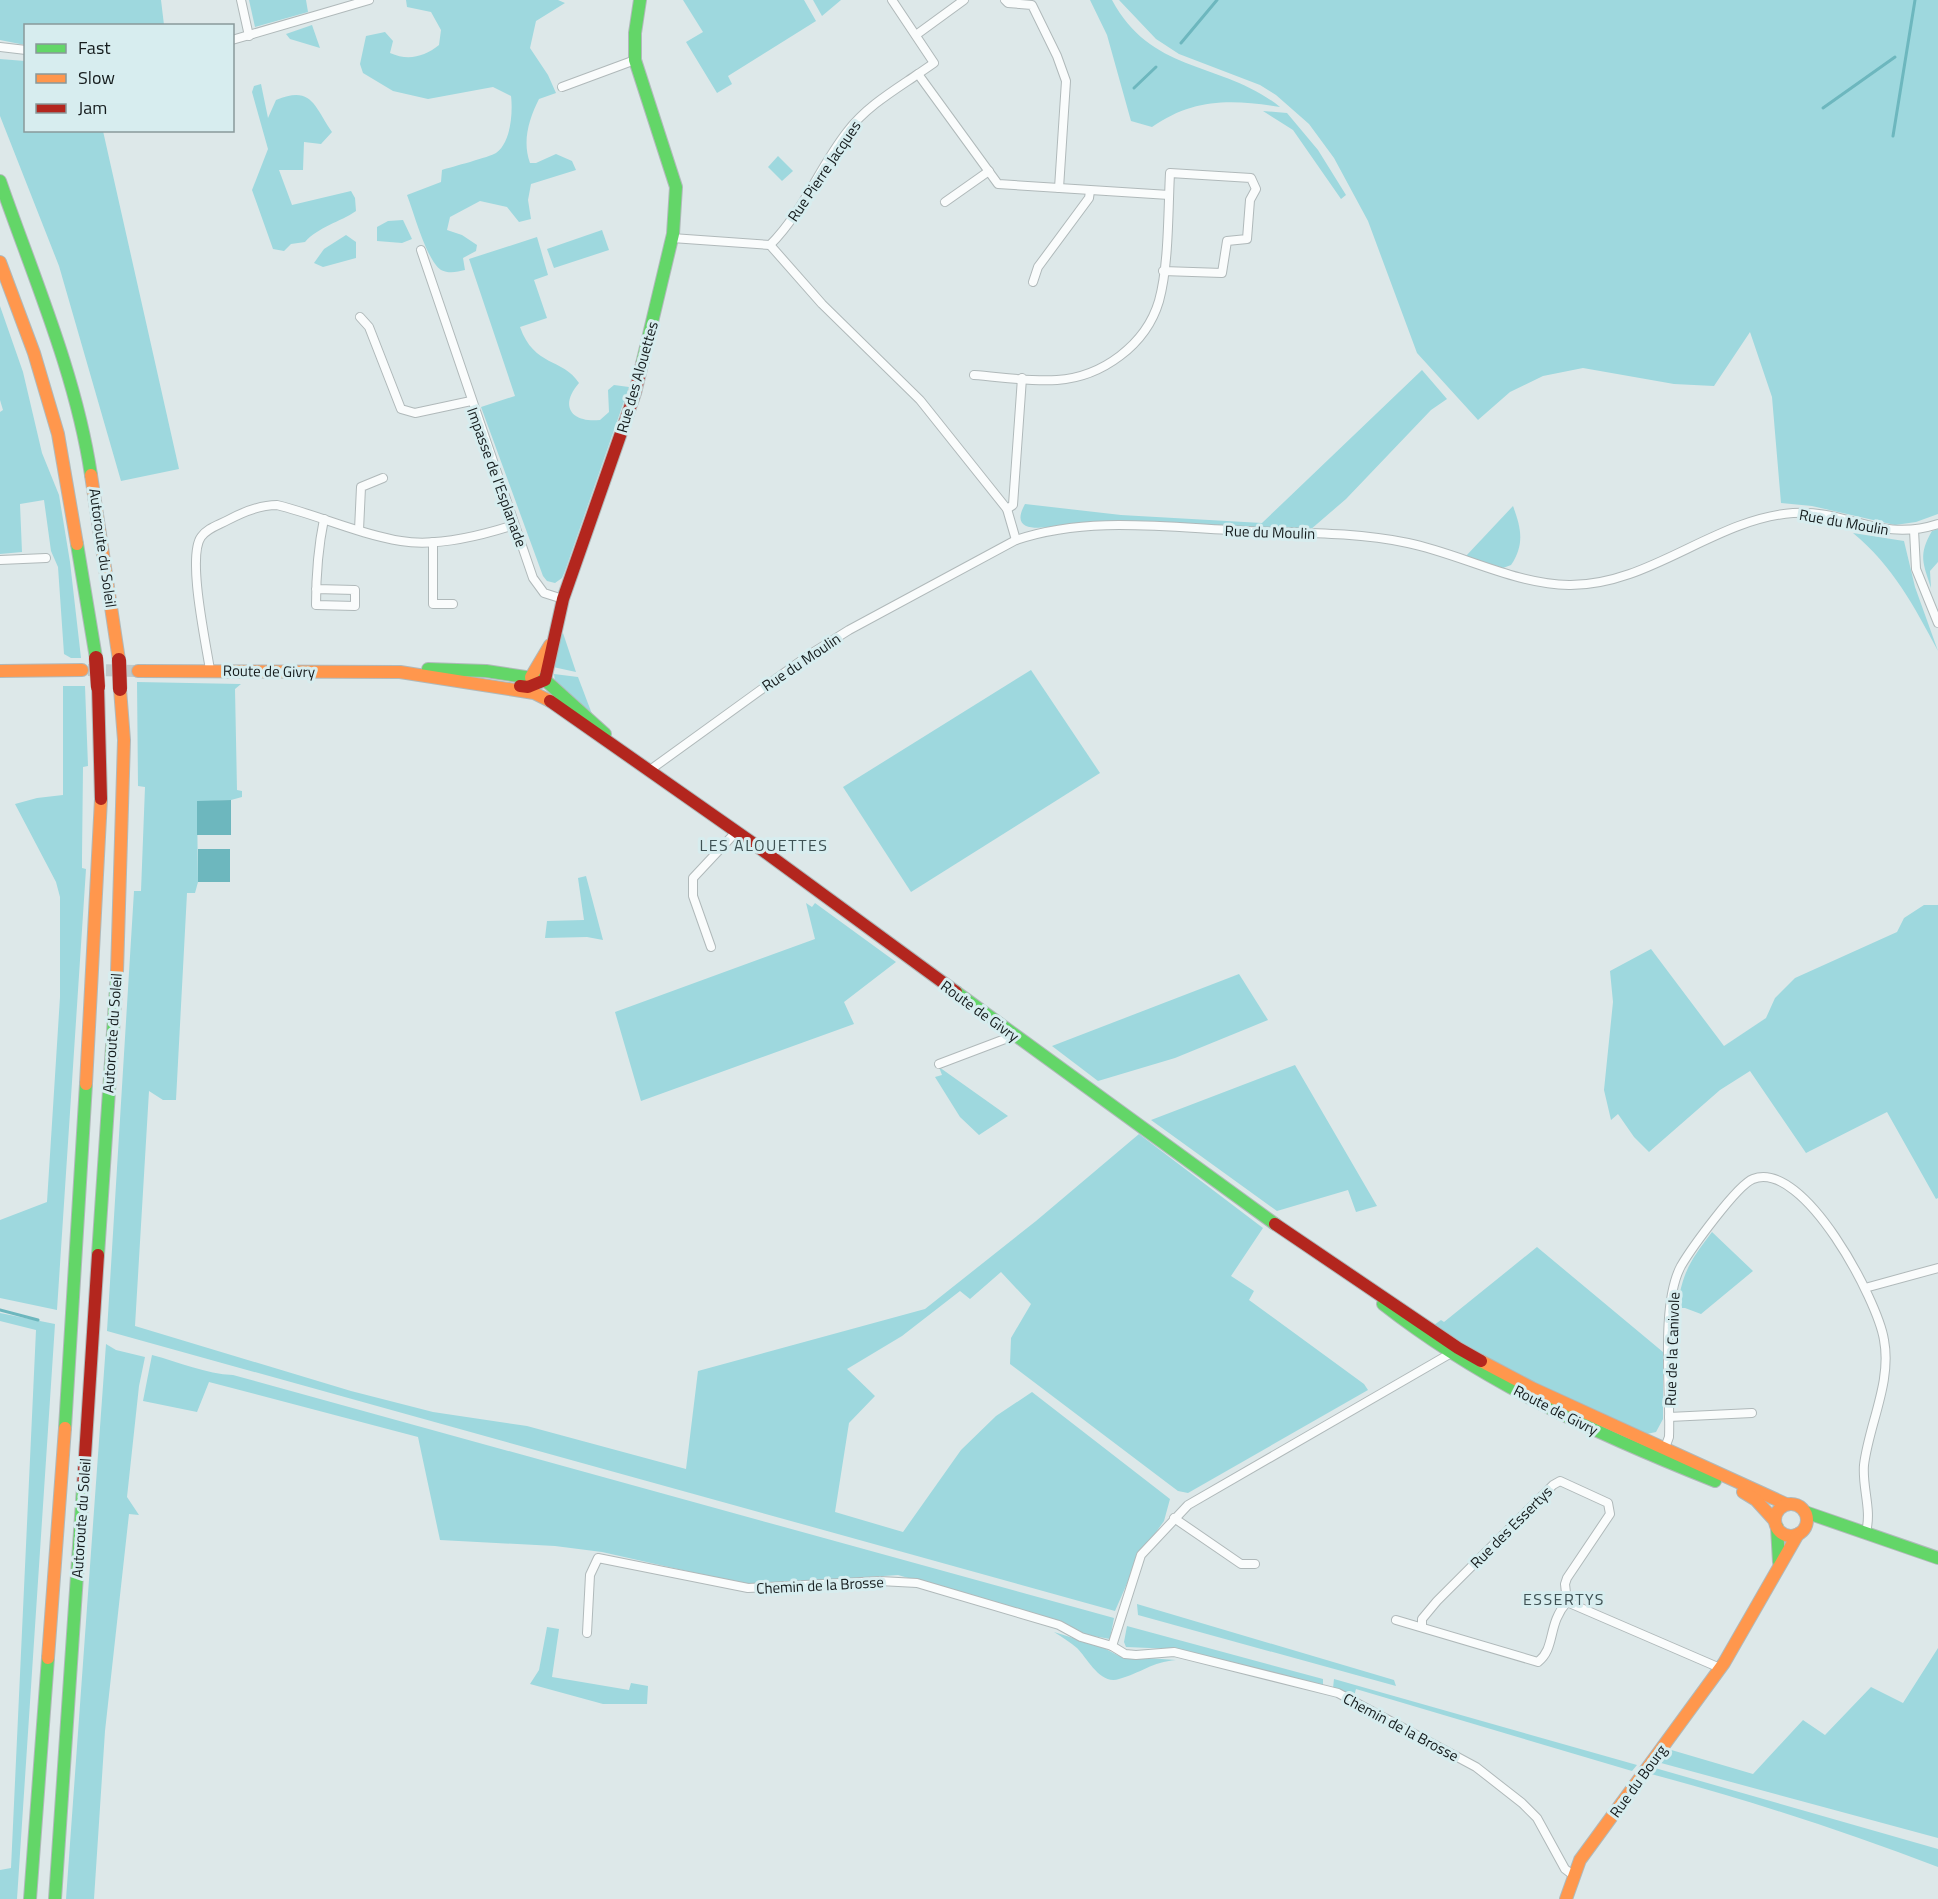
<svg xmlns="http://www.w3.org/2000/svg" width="1938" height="1899" font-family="'Titillium Web',sans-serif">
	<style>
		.green { fill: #9ed8de }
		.water { fill: #6db7be }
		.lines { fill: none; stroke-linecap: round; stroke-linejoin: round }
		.stream { stroke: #6db7be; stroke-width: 3 }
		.secondary-tunnel { stroke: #bfc9ca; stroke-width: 12; stroke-dasharray: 12 6; stroke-linecap: butt }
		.street-casing { stroke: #b0b9ba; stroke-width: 10 }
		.fast-casing { stroke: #b0b9ba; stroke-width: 14 }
		.slow-casing { stroke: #b0b9ba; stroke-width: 14 }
		.jam-casing { stroke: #b0b9ba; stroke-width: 14 }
		.street { stroke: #fafcfc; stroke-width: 8 }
		.fast { stroke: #63d668; stroke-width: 12 }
		.slow { stroke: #ff974d; stroke-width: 12 }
		.jam { stroke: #b3261e; stroke-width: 12 }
		.jam-bridge-casing { stroke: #c0c5c5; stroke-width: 15; stroke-linecap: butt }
		.jam-bridge { stroke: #b3261e; stroke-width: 14 }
		.labels { text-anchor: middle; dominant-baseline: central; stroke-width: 6; stroke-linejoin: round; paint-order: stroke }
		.street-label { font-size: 15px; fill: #151c1d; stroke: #d7edef }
		.neighbourhood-label { font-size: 16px; letter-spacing: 1.5px; fill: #3f5254; stroke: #d7edef }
	</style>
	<rect width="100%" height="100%" fill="#dde8e9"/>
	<g class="green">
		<path d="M0 0H161L164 25 26 26 25 45 0 40Z"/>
		<path d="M249 0H306L308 12 255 27Z"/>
		<path d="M406 0H558L565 3 536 21 530 48 548 75 556 93 539 99C529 119 522 141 530 163H536L556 154 572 161 576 170 531 184 528 200 531 219 519 222 507 207 480 201 450 217 447 230 462 235 477 245 476 251 463 258 465 270C457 272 449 274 441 270 427 261 414 213 407 195L441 182 442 170C451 167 490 157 496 153 511 143 513 112 511 96L493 87 428 99 393 91 363 73 360 64 366 36 385 32 393 41 390 53C408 61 424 57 439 45L441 30 431 12 407 7Z"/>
		<path d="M683 0H804L816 21 728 76 732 84 717 93 686 42 703 32Z"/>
		<path d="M813 0H841L822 16Z"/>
		<path d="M1090 0H1112C1152 75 1223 61 1280 107 1232 99 1193 98 1152 127L1131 121 1107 35Z"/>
		<path d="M1119 0H1938V514L1916 522 1895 525 1812 506 1781 503 1772 397 1750 332 1714 386 1674 384 1583 368 1543 376 1510 392 1478 420 1417 353 1368 221 1334 158 1309 124 1276 95 1260 85 1179 54 1156 39Z"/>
		<path d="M312 25 320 48 290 39 286 34Z"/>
		<path d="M0 59 25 61 26 130 103 131 179 469 121 481 59 266 0 116Z"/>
		<path d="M261 84 268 118 276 100C312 85 314 106 332 132L321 144 304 142 303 170H279L292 205 351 191 355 198 356 211C340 222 318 227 305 242L291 244 284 251 273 249 252 190 268 149 252 92 254 86Z"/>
		<path d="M1263 111 1287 113 1318 150 1346 195 1341 199 1293 130Z"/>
		<path d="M778 156 793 171 782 181 768 167Z"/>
		<path d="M403 220 412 239 402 243 377 241V227L388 221Z"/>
		<path d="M602 230 609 250 554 268 547 249Z"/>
		<path d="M346 235 356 242V258L323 267 314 263 324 249Z"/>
		<path d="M537 237 548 275 534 280 547 318 520 327C534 367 563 358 579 383 559 406 571 423 600 420L609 412 608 390 614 385 629 387 565 571 562 578 555 583 547 581 543 576 481 407 515 396 469 259Z"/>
		<path d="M0 306 23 372 42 453 59 495 70 562 81 658H71L64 654 58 567 51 551 44 500 20 504 22 552 0 554V412L3 410 0 400Z"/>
		<path d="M1422 370 1447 399 1431 410 1346 499 1310 530 1064 525C1047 527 1007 536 1025 504L1121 515 1262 523Z"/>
		<path d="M1513 506C1521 528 1525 544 1511 565L1503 568 1466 556Z"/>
		<path d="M1938 529V562L1930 571 1931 588C1923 563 1918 555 1932 531Z"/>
		<path d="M1853 533 1904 541 1915 587 1938 651C1914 606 1893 566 1853 533Z"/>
		<path d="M563 633 576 672 553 667 560 638Z"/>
		<path d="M1031 670 1100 773 911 892 843 787Z"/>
		<path d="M554 674 578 677 592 714 555 682Z"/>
		<path d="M137 682 241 684 235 689 237 790 242 791V797L231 800 197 802 198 882 195 893H187L176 1100H163L149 1091 135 1326 351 1391 433 1412 527 1426 686 1469 698 1371 925 1309 1036 1221 1139 1134 1263 1228 1231 1276 1254 1291 1249 1300 1364 1384 1368 1390 1188 1493 1178 1491 1166 1482 1010 1364 1011 1338 1031 1304 1001 1272 970 1299 960 1291 902 1336 847 1369 875 1396 849 1423 835 1512 903 1532 961 1450 996 1416 1032 1392 1170 1499 1164 1521 1139 1556 1115 1611 107 1331 134 891H141L145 787 138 786Z"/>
		<path d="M63 686H85L88 766 83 767 82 856V868L86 869 57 1310 0 1298V1220L47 1202 60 997V897L56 882 15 804 37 798 63 795Z"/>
		<path d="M586 876 603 940 587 937 545 938 547 921 584 920 578 878Z"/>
		<path d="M806 903 812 907 815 903 896 962 844 1002 854 1024 641 1101 615 1012 815 939Z"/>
		<path d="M1924 905H1938V1198L1936 1199 1887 1112 1806 1153 1750 1071 1720 1090 1649 1152 1634 1137 1618 1114 1611 1120 1604 1090 1613 1002 1610 971 1651 949 1724 1046 1766 1018 1775 998 1795 978 1897 932 1904 918Z"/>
		<path d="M1239 974 1268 1020 1175 1058 1098 1081 1052 1046Z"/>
		<path d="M1295 1065 1377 1206 1356 1212 1348 1190 1277 1211 1151 1120Z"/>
		<path d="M939 1067 1008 1116 979 1135 960 1117 935 1077 942 1075Z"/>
		<path d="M1712 1232 1753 1271 1701 1314 1685 1308H1677C1683 1271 1690 1261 1712 1232Z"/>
		<path d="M1537 1247 1663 1352V1419L1656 1432 1642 1435 1484 1359 1434 1325 1441 1320 1444 1322Z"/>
		<path d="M0 1313 55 1324 17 1899H0V1870L11 1868 36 1330 0 1321Z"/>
		<path d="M106 1344 116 1350 145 1357 139 1386 127 1497 139 1515 129 1514 105 1731 94 1899H66Z"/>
		<path d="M152 1355C179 1362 206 1374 233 1375L1114 1618 1110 1639 1082 1634 1062 1623 898 1575 749 1585 602 1552 555 1546 440 1540 418 1437 209 1382 197 1412 143 1401Z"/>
		<path d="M1137 1604 1394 1680 1396 1686 1138 1615Z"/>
		<path d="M1127 1626 1323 1679V1685L1174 1649 1126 1647 1124 1642Z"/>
		<path d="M547 1627 559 1629 552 1677 629 1690 631 1683 648 1686 647 1704H603L530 1684 539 1670Z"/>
		<path d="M1054 1632 1102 1647 1119 1656 1176 1660C1152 1662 1141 1673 1119 1679 1100 1685 1088 1659 1077 1648 1070 1642 1062 1637 1054 1632Z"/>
		<path d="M1938 1648V1838L1661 1763 1668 1749 1753 1774 1803 1720 1825 1735 1871 1687 1903 1703Z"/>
		<path d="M1334 1679 1637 1765 1632 1771 1356 1689 1354 1696 1333 1688Z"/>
		<path d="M1655 1768 1938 1849V1867C1843 1831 1749 1800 1651 1774Z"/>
	</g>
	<g class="water">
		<path d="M231 800V835H197V801Z"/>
		<rect x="198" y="849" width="32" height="33"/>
	</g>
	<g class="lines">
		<g class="stream">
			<path d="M1181 43 1217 0"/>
			<path d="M1134 88 1156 67"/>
			<path d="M1823 108 1895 57"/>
			<path d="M1893 136 1915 0"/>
			<path d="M0 1310 38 1320"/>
		</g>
		<path class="secondary-tunnel" d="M88 670 138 671"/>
		<defs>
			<g id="street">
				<path d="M241 0 249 36"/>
				<path d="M892 0 934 63 918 74"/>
				<path d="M1005 0 1008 3 1032 5 1057 56 1066 81 1059 188"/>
				<path d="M916 35 964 0"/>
				<path d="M232 40 369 0"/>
				<path d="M0 47 26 50"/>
				<path d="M562 87 635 60"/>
				<path d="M945 202 989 171"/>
				<path d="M672 238 770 245"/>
				<path d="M770 245C803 212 819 168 847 132 866 107 893 91 918 74L998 184 1169 195"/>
				<path d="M770 245 822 304 920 400 1007 509 1016 540"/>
				<path d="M421 250 533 578 544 593 563 599"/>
				<path d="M1033 282 1038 267 1089 198 1090 191"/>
				<path d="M360 317 369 327 401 409 415 413 471 401"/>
				<path d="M974 375C1001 377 1030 382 1057 380 1102 377 1146 345 1159 301 1169 265 1168 211 1170 173L1251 178 1256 189 1250 200 1247 239 1227 241 1222 273 1163 271"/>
				<path d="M1007 509 1013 505 1022 378"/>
				<path d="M359 530 361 487 383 478"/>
				<path d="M1914 530 1916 569 1938 623"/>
				<path d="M433 542V604H453"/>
				<path d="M0 560 46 558"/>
				<path d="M316 589 355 590V606L316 605C316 575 318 548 324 519"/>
				<path d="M210 670C206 643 187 557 201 537 207 528 219 525 228 520 243 512 259 505 277 505 318 515 358 534 401 541 437 547 480 536 514 525"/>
				<path d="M650 770 809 655 849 630 1016 540C1089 515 1171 528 1247 531 1300 533 1355 532 1408 543 1461 554 1514 584 1569 585 1649 586 1714 519 1793 513 1846 509 1880 543 1938 524"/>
				<path d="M711 947 693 896V878L736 832"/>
				<path d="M939 1064 1013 1036"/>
				<path d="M1865 1288 1938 1268"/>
				<path d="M1453 1352 1188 1505 1141 1555 1112 1646 1125 1654 1136 1655 1174 1652 1338 1693 1476 1767 1522 1803 1537 1818 1565 1869 1573 1875"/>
				<path d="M1669 1417 1752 1413"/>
				<path d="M1663 1453 1669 1437C1671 1391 1660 1305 1681 1266 1691 1249 1737 1185 1753 1179 1804 1159 1878 1301 1884 1340 1892 1382 1869 1424 1864 1465 1862 1488 1872 1509 1866 1532"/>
				<path d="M1174 1518 1241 1564H1255"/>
				<path d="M1567 1602 1720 1668"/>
				<path d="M1396 1620 1538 1662C1556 1648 1547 1624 1567 1602"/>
				<path d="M1422 1627V1619L1437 1601 1553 1485 1560 1481 1608 1503 1610 1514 1567 1578 1565 1584 1567 1602"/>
				<path d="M587 1633 590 1575 598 1558 748 1588 880 1581 917 1583 1059 1625 1081 1637 1112 1646"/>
			</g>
			<g id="fast">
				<path d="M640 0 635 33V60L676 187 673 234 642 364"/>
				<path d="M0 181C33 276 76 374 91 475"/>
				<path d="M77 544 96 658"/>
				<path d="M428 669 486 671 545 680 605 734"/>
				<path d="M956 992 1275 1224"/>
				<path d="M98 1255 117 972"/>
				<path d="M1383 1304C1484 1383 1597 1434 1715 1481"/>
				<path d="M65 1428 86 1084"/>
				<path d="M1805 1512 1938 1558"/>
				<path d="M1777 1527 1779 1562"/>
				<path d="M30 1899 48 1658"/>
				<path d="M55 1899 83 1487"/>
			</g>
			<g id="slow">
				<path d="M0 262 34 353 58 434 77 544"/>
				<path d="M91 475 119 660"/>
				<path d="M0 671 82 670"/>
				<path d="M138 671 400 672 534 693 550 701"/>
				<path d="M532 683 531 677 550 645"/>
				<path d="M117 972 124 740 120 689"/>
				<path d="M86 1084 101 799"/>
				<path d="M1481 1361 1532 1388 1786 1504"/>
				<path d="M1743 1492 1756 1500 1775 1521"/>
				<circle cx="1791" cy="1520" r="16"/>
				<path d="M48 1658 65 1428"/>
				<path d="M1566 1899 1580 1860 1724 1663 1798 1534"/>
			</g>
			<g id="jam">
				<path d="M520 686 528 687 545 680 563 599 635 393 642 364"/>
				<path d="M98 687 101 799"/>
				<path d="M550 701 754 844 956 992"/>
				<path d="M1275 1224 1458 1348 1481 1361"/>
				<path d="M83 1487 98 1255"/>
			</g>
		</defs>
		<use href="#street" class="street-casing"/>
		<use href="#fast" class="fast-casing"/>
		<use href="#slow" class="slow-casing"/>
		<use href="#jam" class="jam-casing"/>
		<use href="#street" class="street"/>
		<use href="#fast" class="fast"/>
		<use href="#slow" class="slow"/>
		<use href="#jam" class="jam"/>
		<defs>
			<g id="jam-bridge">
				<path d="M96 658 98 687"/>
				<path d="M119 660 120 689"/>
			</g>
		</defs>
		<use href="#jam-bridge" class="jam-bridge-casing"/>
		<use href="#jam-bridge" class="jam-bridge"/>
	</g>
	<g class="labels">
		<g class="street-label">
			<text transform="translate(824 171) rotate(-56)">Rue Pierre Jacques</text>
			<text transform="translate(637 377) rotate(-74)">Rue des Alouettes</text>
			<text transform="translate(497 477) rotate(70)">Impasse de l'Esplanade</text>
			<text transform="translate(1844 522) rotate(10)">Rue du Moulin</text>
			<text transform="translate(1270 532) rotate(2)">Rue du Moulin</text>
			<text transform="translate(103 548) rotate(82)">Autoroute du Soleil</text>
			<text transform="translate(801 662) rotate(-34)">Rue du Moulin</text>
			<text transform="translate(269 671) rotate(1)">Route de Givry</text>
			<text transform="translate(980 1011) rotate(36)">Route de Givry</text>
			<text transform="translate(112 1033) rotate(-86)">Autoroute du Soleil</text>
			<text transform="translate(1672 1349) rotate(-88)">Rue de la Canivole</text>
			<text transform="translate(1556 1410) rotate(27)">Route de Givry</text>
			<text transform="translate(81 1518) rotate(-86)">Autoroute du Soleil</text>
			<text transform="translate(1511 1527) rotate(-45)">Rue des Essertys</text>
			<text transform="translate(820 1585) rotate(-3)">Chemin de la Brosse</text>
			<text transform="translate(1401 1727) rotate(28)">Chemin de la Brosse</text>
			<text transform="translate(1638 1781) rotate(-54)">Rue du Bourg</text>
		</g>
		<g class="neighbourhood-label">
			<text x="764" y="845">LES ALOUETTES</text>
			<text x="1564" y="1599">ESSERTYS</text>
		</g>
	</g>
	<rect x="24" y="24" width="210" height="108" fill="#d7edef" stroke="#89999b" stroke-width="1.5"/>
	<rect x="36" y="44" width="30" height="9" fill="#63d668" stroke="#89999b" stroke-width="1.5"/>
	<text x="78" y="54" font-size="18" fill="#151c1d">Fast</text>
	<rect x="36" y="74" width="30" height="9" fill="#ff974d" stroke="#89999b" stroke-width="1.5"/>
	<text x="78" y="84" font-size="18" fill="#151c1d">Slow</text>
	<rect x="36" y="104" width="30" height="9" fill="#b3261e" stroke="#89999b" stroke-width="1.5"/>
	<text x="78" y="114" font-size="18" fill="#151c1d">Jam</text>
</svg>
